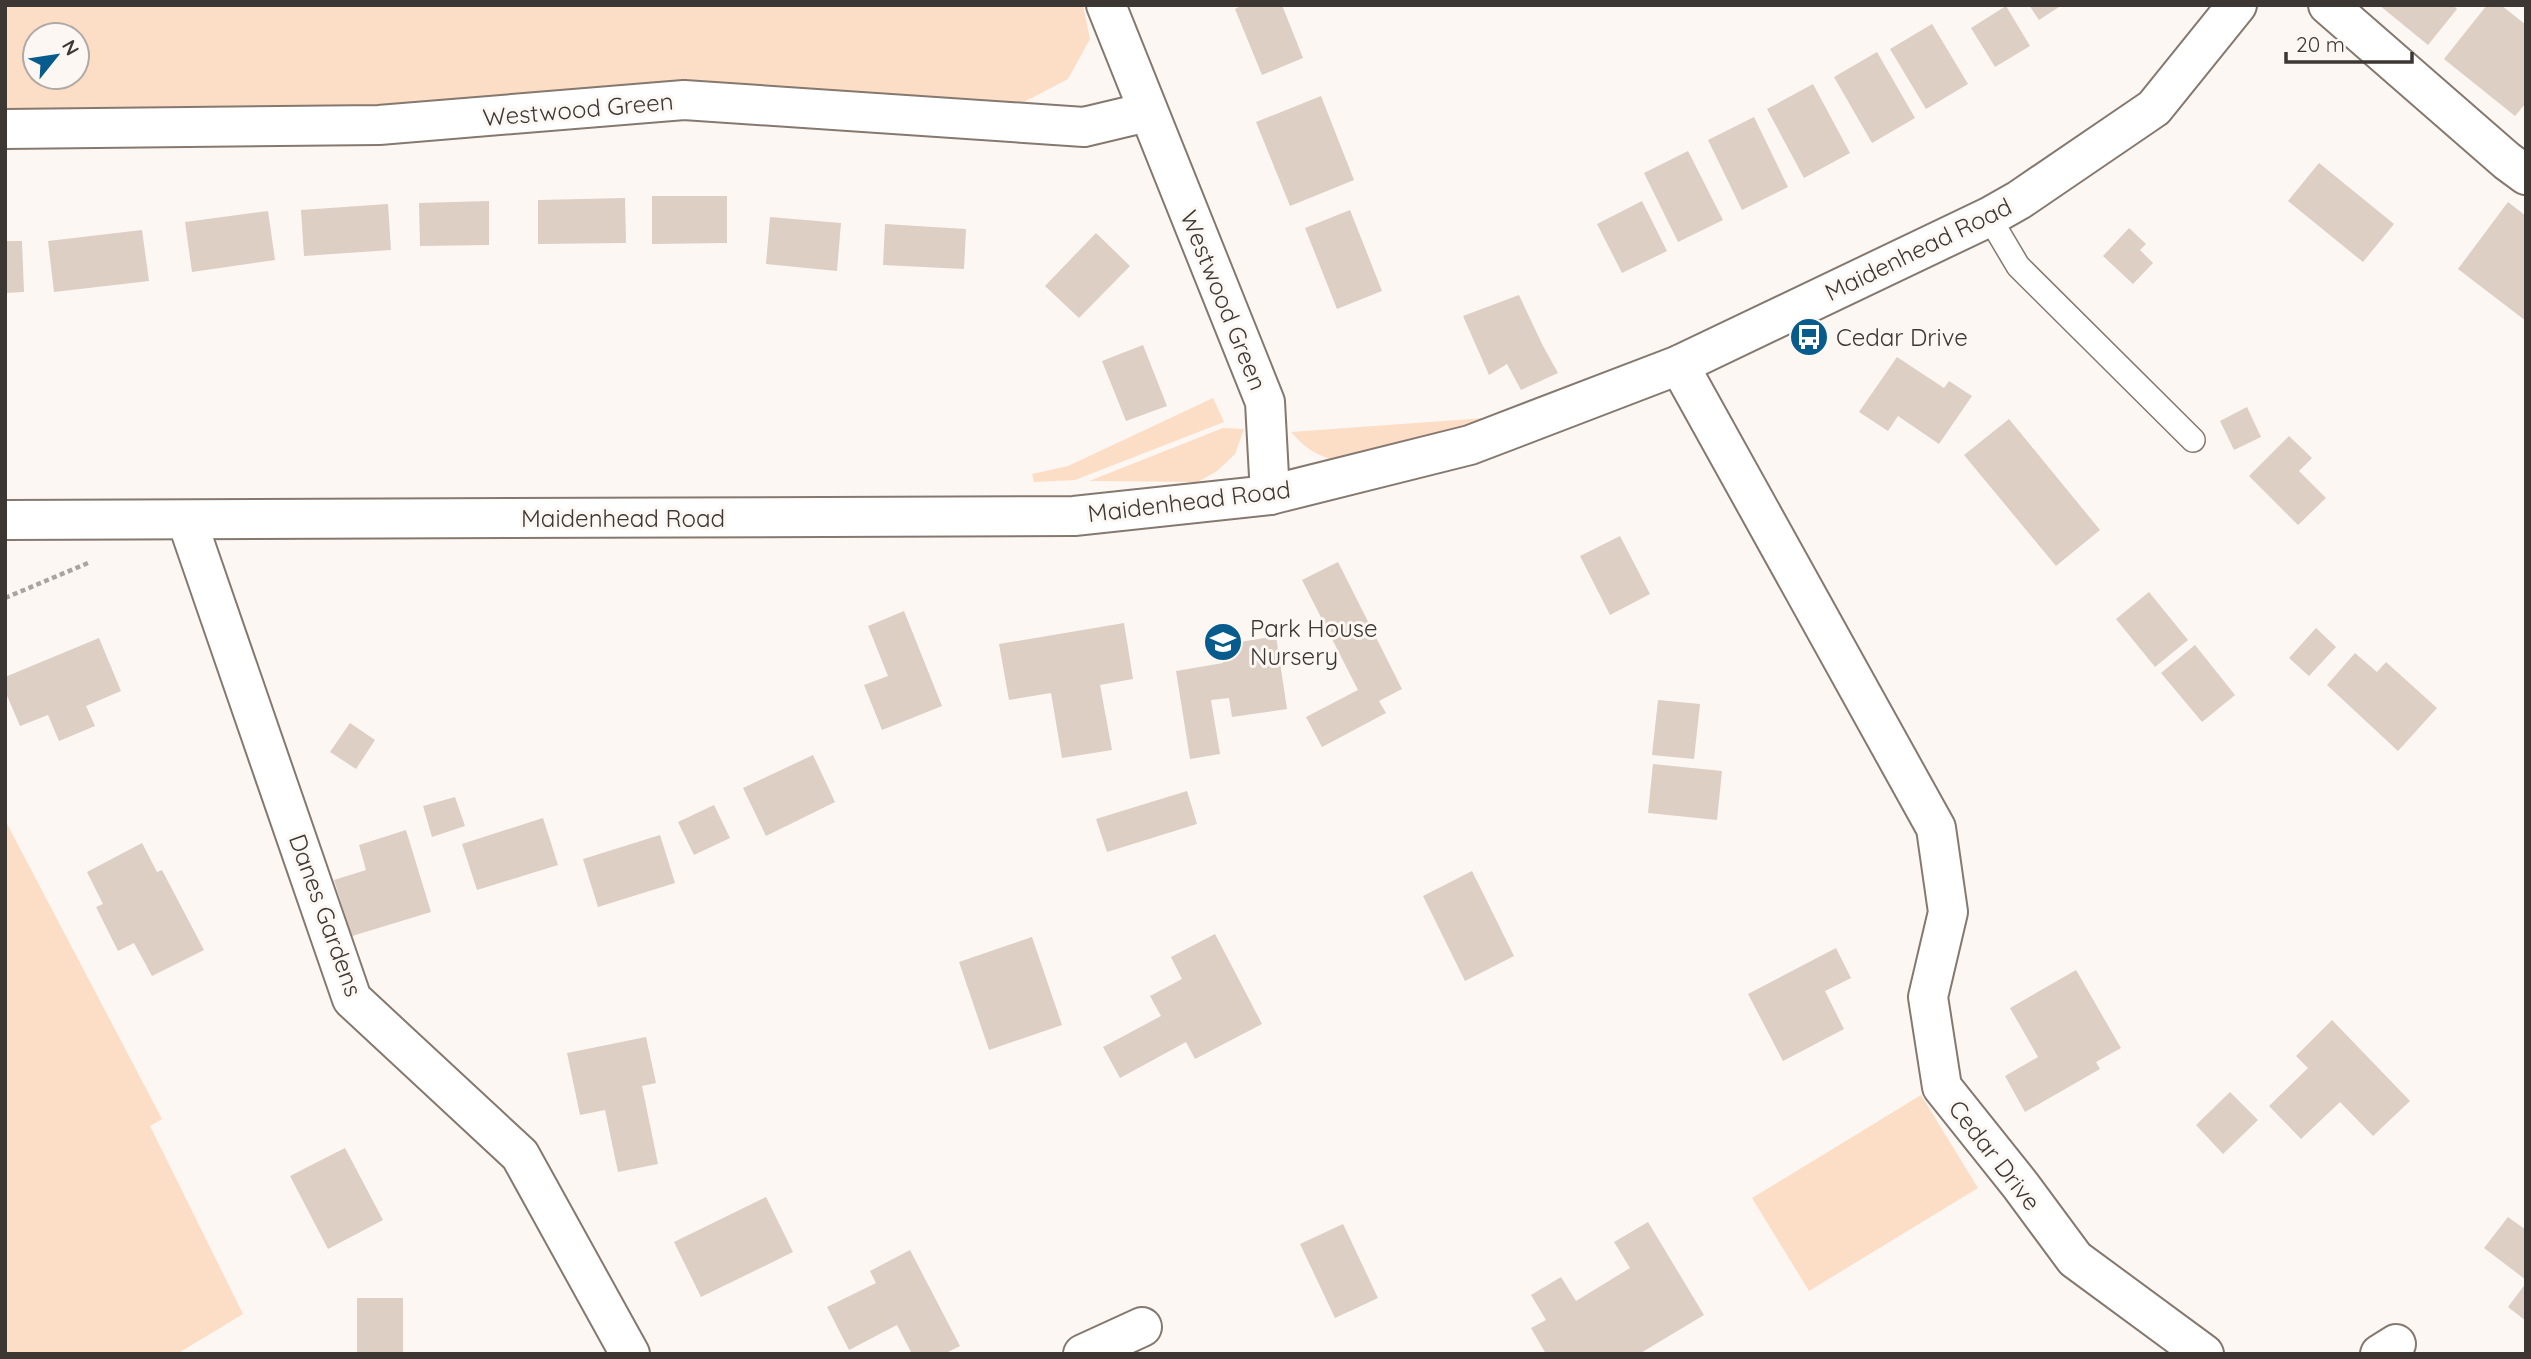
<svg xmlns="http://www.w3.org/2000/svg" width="2531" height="1359" font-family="Quicksand,sans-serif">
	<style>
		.green { fill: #fcdec7; fill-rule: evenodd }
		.building { fill: #ddcfc4 }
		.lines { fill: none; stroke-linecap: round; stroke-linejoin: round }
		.service-casing { stroke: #85786e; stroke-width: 26 }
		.minor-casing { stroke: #85786e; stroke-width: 42 }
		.secondary-casing { stroke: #85786e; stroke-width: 42 }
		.path { stroke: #aaa4a0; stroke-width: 4.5; stroke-dasharray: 5 3.5; stroke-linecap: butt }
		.service { stroke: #fff; stroke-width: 23 }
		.minor { stroke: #fff; stroke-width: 38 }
		.secondary { stroke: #fff; stroke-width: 38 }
		.labels { text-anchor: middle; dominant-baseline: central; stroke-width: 6; stroke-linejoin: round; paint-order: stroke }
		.street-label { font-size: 24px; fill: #3d3733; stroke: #fdf7f3 }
		.poi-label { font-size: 24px; fill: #3d3733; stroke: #fdf7f3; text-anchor: start }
	</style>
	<rect width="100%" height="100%" fill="#fdf7f3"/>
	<g class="green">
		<path d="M5 5H1083L1090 39 1068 79 1024 102 632 87 350 110 5 123ZM35 35H77V77H35Z"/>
		<path d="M1213 398 1224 422 1075 480 1034 482 1032 474 1068 466Z"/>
		<path d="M1526 415 1348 464C1321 457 1309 453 1291 432Z"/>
		<path d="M1223 428 1244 429 1235 454 1217 471 1198 482 1089 481Z"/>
		<path d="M5 820 162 1119 150 1126 243 1314 177 1354H5Z"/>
		<path d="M1921 1095 1978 1188 1809 1291 1752 1198Z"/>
	</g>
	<g class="building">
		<path d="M1243 5H1282L1303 58 1262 75 1235 9Z"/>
		<path d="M2029 5H2062L2039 20Z"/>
		<path d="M2379 5H2453L2457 9 2428 45Z"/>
		<path d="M2487 5H2501L2526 25V103L2515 116 2444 59Z"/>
		<path d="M2006 6 2030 46 1995 67 1971 28Z"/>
		<path d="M1932 24 1968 84 1926 109 1890 49Z"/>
		<path d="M1877 52 1915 118 1872 143 1834 77Z"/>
		<path d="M1813 84 1850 153 1804 178 1767 109Z"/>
		<path d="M1321 96 1354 180 1290 206 1256 122Z"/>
		<path d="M1754 117 1788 187 1742 210 1708 140Z"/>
		<path d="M1688 151 1723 220 1678 242 1644 173Z"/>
		<path d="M2319 163 2394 224 2363 262 2288 201Z"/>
		<path d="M652 196H727V243L652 244Z"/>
		<path d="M625 198 626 243 538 244V200Z"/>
		<path d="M489 201V245L420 246 419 203Z"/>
		<path d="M1642 201 1667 251 1622 273 1597 224Z"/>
		<path d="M2508 202 2526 216V321L2458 269Z"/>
		<path d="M388 204 391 250 304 256 301 210Z"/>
		<path d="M1350 210 1382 291 1337 309 1305 228Z"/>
		<path d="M268 211 275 260 192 272 185 222Z"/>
		<path d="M770 217 841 223 837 271 766 264Z"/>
		<path d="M885 224 966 229 964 269 883 265Z"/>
		<path d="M2129 228 2146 244 2140 250 2153 263 2133 284 2103 256Z"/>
		<path d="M142 230 149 281 54 292 48 241Z"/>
		<path d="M1096 233 1130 266 1079 318 1045 286Z"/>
		<path d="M5 241H22L24 292 5 293Z"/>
		<path d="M1519 295 1543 346 1558 373 1521 390 1507 364 1489 375 1463 316Z"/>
		<path d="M1143 345 1167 406 1126 421 1102 361Z"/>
		<path d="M1897 357 1944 388 1949 381 1972 396 1939 444 1898 416 1888 431 1859 412Z"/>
		<path d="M2247 407 2261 437 2234 450 2220 421Z"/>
		<path d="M2009 419 2100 530 2056 566 1964 455Z"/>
		<path d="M2289 436 2312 458 2299 471 2326 498 2298 525 2249 476Z"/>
		<path d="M1620 536 1650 594 1610 615 1580 556Z"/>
		<path d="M1338 562 1402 689 1379 701 1386 713 1322 747 1306 717 1358 690 1302 580Z"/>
		<path d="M2149 592 2188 640 2155 667 2116 619Z"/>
		<path d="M904 611 942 706 882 730 864 685 888 676 868 626Z"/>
		<path d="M1124 623 1133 679 1100 685 1112 750 1062 758 1051 693 1009 700 999 644Z"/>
		<path d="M2316 628 2336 647 2309 676 2289 658Z"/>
		<path d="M1276 636 1287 709 1232 717 1229 698 1211 700 1220 754 1190 759 1176 671 1223 663 1221 645Z"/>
		<path d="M99 638 121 691 86 706 95 726 59 741 48 715 20 726 5 691V677Z"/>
		<path d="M2195 645 2235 695 2202 722 2161 673Z"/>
		<path d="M2355 653 2377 672 2386 662 2437 708 2398 751 2327 685Z"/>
		<path d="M1658 700 1700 704 1694 759 1652 755Z"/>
		<path d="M350 723 375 740 356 769 330 752Z"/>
		<path d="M813 755 835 802 766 836 743 788Z"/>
		<path d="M1653 764 1722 771 1717 820 1648 813Z"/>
		<path d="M1187 791 1197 824 1107 852 1096 819Z"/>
		<path d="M455 797 465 826 432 837 423 806Z"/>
		<path d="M714 805 730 838 694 855 678 822Z"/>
		<path d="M543 818 558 865 477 890 462 844Z"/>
		<path d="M406 830 431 912 352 936 334 880 366 870 359 845Z"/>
		<path d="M660 835 675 883 598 907 583 859Z"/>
		<path d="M142 843 157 872 162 870 204 950 152 976 134 943 118 951 96 907 103 904 87 872Z"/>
		<path d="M1472 871 1514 956 1465 981 1423 896Z"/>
		<path d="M1215 934 1262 1024 1195 1059 1186 1042 1120 1078 1103 1047 1161 1016 1150 996 1182 979 1171 957Z"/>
		<path d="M1032 937 1062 1025 989 1050 959 962Z"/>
		<path d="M1836 948 1851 978 1825 991 1844 1029 1783 1061 1748 994Z"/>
		<path d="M2076 970 2121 1048 2096 1062 2100 1069 2025 1112 2005 1076 2038 1057 2010 1008Z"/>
		<path d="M2332 1020 2410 1101 2373 1136 2340 1102 2301 1139 2269 1106 2308 1068 2296 1056Z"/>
		<path d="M646 1037 656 1083 642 1086 658 1164 618 1172 605 1110 580 1115 567 1053Z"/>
		<path d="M2230 1092 2258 1120 2223 1154 2196 1125Z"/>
		<path d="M345 1148 383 1220 328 1249 290 1176Z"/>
		<path d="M766 1197 793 1252 701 1297 674 1242Z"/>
		<path d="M2508 1217 2526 1230V1280L2484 1248Z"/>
		<path d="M1648 1222 1704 1315 1639 1354H1546L1531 1328 1546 1320 1531 1295 1561 1277 1576 1301 1630 1268 1614 1242Z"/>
		<path d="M1343 1224 1378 1298 1335 1318 1300 1244Z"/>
		<path d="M910 1250 960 1346 944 1354H912L897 1325 849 1350 827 1307 876 1283 870 1271Z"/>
		<path d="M2526 1283V1321L2508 1307Z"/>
		<rect x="357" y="1298" width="46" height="56"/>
	</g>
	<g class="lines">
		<defs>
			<path id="service" d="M1989 217 2018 266 2193 440"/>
			<g id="minor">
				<path d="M1106 5 1265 402 1270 495"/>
				<path d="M5 129 379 125 684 100 1084 127 1147 112"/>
				<path d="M1679 365 1936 828 1948 912 1928 997 1942 1087 2021 1186 2075 1259 2204 1354"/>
				<path d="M187 521 352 999 520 1155 630 1354"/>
				<path d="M1083 1354 1142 1327"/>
				<path d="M2380 1354 2396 1344"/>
			</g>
			<g id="secondary">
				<path d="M2328 5 2507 161 2526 175"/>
				<path d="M5 520 1074 516 1270 495 1470 445 1679 365 1989 217 2019 200 2154 108 2237 5"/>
			</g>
		</defs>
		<use href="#service" class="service-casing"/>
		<use href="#minor" class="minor-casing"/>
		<use href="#secondary" class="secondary-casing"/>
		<path class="path" d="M5 598 88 563"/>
		<use href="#service" class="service"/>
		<use href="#minor" class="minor"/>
		<use href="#secondary" class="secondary"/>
	</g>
	<defs>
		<symbol id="bus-disc" viewBox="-11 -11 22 22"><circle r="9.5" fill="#075b8d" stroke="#fdf7f3"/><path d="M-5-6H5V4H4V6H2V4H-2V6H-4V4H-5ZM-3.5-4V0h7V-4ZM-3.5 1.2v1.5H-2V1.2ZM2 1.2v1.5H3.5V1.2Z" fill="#fff"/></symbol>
		<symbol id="school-disc" viewBox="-11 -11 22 22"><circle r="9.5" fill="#075b8d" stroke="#fdf7f3"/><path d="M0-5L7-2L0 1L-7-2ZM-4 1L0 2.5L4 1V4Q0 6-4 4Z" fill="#fff"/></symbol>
	</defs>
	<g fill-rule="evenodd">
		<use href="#bus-disc" x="1787" y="315" width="44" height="44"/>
		<use href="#school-disc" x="1201" y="620" width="44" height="44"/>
	</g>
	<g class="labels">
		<g class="street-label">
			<text transform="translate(578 109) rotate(-5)">Westwood Green</text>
			<text transform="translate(1918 249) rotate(-26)">Maidenhead Road</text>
			<text transform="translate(1224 300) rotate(68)">Westwood Green</text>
			<text transform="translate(1189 501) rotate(-7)">Maidenhead Road</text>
			<text x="623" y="518">Maidenhead Road</text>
			<text transform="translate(326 915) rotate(70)">Danes Gardens</text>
			<text transform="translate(1995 1155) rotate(52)">Cedar Drive</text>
		</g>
		<g class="poi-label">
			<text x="1836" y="337">Cedar Drive</text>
			<text x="1250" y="628">Park House<tspan x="1250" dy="28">Nursery</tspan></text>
		</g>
	</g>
	<rect width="2531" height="1359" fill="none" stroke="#3d3733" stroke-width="14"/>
	<g transform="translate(56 56) rotate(60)"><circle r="33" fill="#fdf7f3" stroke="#b0aaa6" stroke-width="2"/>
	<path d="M0-5L12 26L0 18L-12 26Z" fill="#075b8d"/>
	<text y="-10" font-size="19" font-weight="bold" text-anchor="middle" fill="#3d3733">N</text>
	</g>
	<path d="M2286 52v10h126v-10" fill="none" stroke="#3d3733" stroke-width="3.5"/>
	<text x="2296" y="52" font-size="21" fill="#3d3733" stroke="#fdf7f3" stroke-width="5" paint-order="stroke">20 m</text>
</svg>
